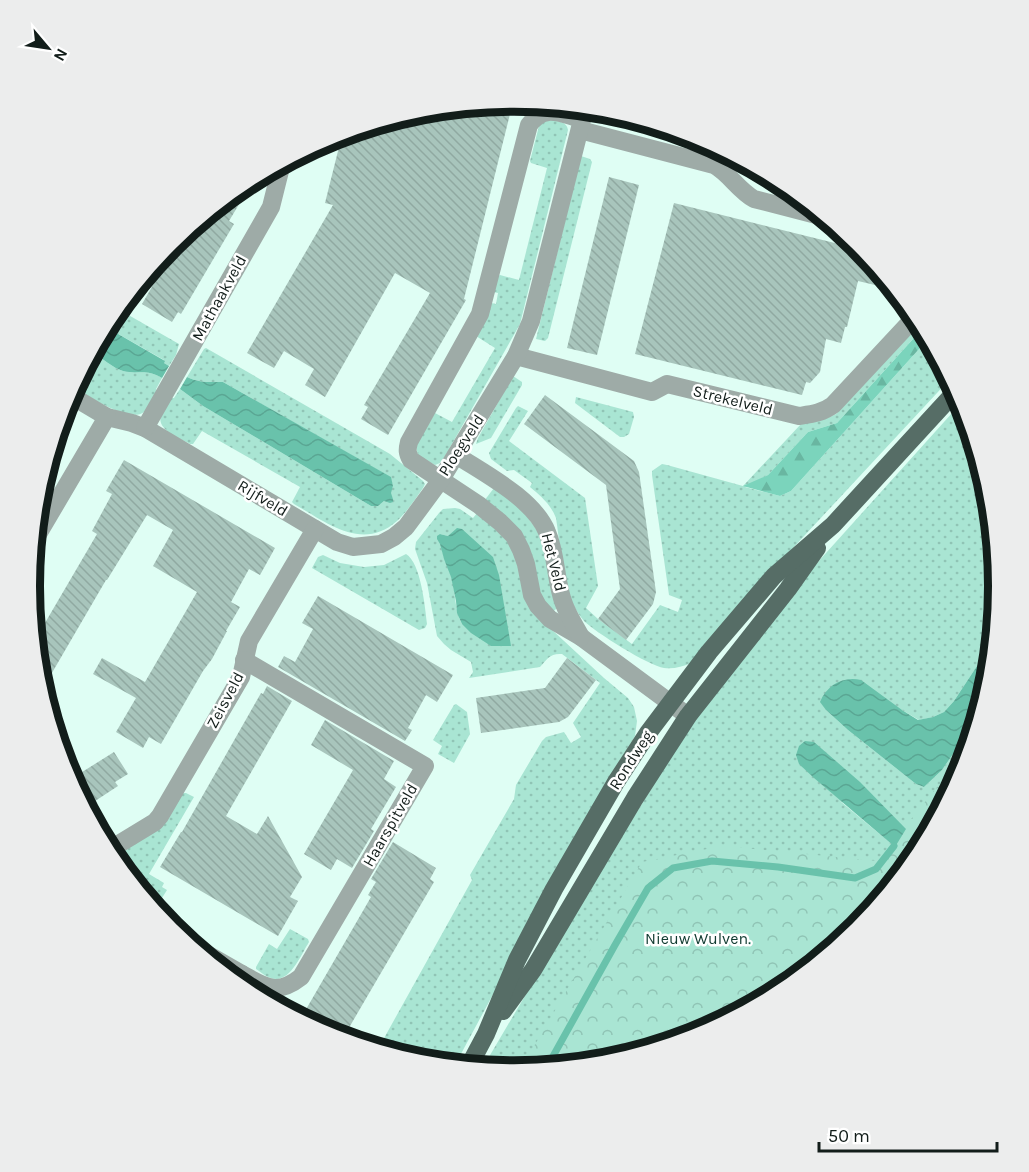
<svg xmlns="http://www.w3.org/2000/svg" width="1029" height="1172" font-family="Karla,sans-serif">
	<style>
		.grass { fill: url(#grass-dots); fill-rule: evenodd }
		.forest { fill: url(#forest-firs) }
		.park { fill: url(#park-crowns) }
		.water { fill: url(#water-waves) }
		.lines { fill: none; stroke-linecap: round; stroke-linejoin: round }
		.stream { stroke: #69c2ab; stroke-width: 7 }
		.building { fill: url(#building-back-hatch) }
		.minor { stroke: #9eaba7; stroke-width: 18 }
		.major { stroke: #566d66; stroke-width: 18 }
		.labels { text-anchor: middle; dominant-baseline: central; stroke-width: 5; stroke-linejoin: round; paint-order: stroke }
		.street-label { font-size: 16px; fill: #121d1a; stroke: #fff }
		.park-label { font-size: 16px; fill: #113b31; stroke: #fff }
		.rim { fill: none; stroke: #121d1a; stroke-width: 8 }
	</style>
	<defs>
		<pattern id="grass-dots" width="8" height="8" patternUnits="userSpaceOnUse" patternTransform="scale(1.5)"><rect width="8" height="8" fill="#a9e5d3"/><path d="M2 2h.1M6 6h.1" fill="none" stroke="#90c4b5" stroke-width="1.8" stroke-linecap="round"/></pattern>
		<pattern id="forest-firs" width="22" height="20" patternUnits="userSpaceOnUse" patternTransform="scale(1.5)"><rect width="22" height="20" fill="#7bd4bc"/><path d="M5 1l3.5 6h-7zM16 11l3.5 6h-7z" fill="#69b6a1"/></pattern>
		<pattern id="park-crowns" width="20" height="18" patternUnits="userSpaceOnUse" patternTransform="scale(1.5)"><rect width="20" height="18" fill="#a9e5d3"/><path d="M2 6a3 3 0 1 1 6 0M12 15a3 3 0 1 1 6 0" fill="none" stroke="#90c4b5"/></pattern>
		<pattern id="water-waves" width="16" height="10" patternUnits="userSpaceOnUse" patternTransform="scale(1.5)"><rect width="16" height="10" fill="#69c2ab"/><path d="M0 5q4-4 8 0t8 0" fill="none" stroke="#5aa693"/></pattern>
		<pattern id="building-back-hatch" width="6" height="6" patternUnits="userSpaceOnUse" patternTransform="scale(1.5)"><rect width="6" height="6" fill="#a8c5bc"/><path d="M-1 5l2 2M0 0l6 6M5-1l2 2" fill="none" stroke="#90a9a1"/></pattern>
	</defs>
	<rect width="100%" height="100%" fill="#dffef4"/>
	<g class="grass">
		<path d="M548 119C556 121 567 121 568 130L520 324 444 458 440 463 435 465 418 456 416 445 435 413 452 422 495 348 476 336 491 303 496 304 498 293 493 292 497 277 500 275 519 280 547 168 531 163 530 161 539 126Z"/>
		<path d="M581 156 590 159 592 162 548 338 545 341 536 339Z"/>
		<path d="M118 309 179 344 176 355 169 366 164 363V360L106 327 112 317Z"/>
		<path d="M921 323 923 328 922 329 837 423 808 432 768 475 745 487 780 496 791 491 929 338 950 379 740 605 691 663C682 667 674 669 664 668 649 666 595 632 584 621 578 614 573 605 570 597 561 573 560 543 556 518 551 505 541 496 530 487L532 483 514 470 507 471 491 459 489 453 516 408 518 406 528 411 509 441 585 498 598 586 586 608 598 619 632 644 660 605 678 612 682 600 669 595 652 475V471L662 464 667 465 743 486 801 424C812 419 826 420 836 414Z"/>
		<path d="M206 348 390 454 423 481 425 484 423 488C416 498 406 513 397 521 362 552 326 522 294 504L292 502 300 487 202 431 193 444H190C179 438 156 430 161 415 163 409 168 403 171 398H174L180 389 203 406 371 506H378L384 501 393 502V499L390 493 393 486 390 477 223 382C210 382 199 383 187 377L204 349Z"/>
		<path d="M93 353C102 358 113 368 123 371 139 375 145 368 162 378L156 389 157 391C153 398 150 407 144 412 130 423 94 399 81 392L80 388 83 384 77 381Z"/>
		<path d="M513 376 522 382V385L491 438 476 444 478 438Z"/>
		<path d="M576 397 633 412 634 417 629 434 624 437H620L575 403Z"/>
		<path d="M962 402 990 492 999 586 994 640 954 701 944 712 933 717 919 720 902 710H826L848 730 916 784 924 787 942 770 971 728 980 712 962 772 917 855 857 929 805 972 771 981 609 1061 514 1070 483 1067 574 913 692 723 817 563ZM840 801 902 836 894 846Z"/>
		<path d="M494 488 521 508 544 540 557 608 555 610 552 611 549 609 484 501Z"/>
		<path d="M455 508 460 509 473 518 478 512 514 548 550 628 604 678 628 698 634 707 637 721 635 736 595 805 455 1065 420 1061 378 1049 472 880 470 875 514 799 516 785 542 741 546 737 564 732 571 743 581 737 573 723 600 683 562 654C550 653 547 659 540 667L469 678 473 672 471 662 451 650 444 644 437 636 427 583 415 549 416 542 439 513 443 509ZM440 534 448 536 462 624C454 609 456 592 451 576 446 561 440 551 440 534Z"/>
		<path d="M406 554C421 563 425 607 427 624L425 628 419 630 312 568 318 557 323 555 340 563 364 567 384 565Z"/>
		<path d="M456 704 467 712 470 734 454 763 438 754 442 746 433 740 454 705Z"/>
		<path d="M183 793H186L194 797 149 874 164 883 162 887 167 890 162 898 148 890 145 895 114 858 118 852Z"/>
		<path d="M290 929 308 939 309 942C300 956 289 987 268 977 264 975 259 971 256 969V967L269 944 277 949Z"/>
	</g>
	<path class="forest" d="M923 328 929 338 791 491 780 496 743 486 768 475 808 432 837 423Z"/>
	<path class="park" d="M973 737 962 772 917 855 857 929 783 989 700 1034 609 1061 520 1070 642 862 722 846 877 861 959 760Z"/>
	<g class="water">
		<path d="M106 327 165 361 164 363 169 366 162 378C145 368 139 375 123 371 113 368 102 358 93 353Z"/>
		<path d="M187 377C199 383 210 382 223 382L391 477 393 486 391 493 393 499V502L390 503 384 501 378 506H371L203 406 180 389Z"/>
		<path d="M457 528 462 529 493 557 499 575 511 646H491L471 633 462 624 457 613 456 601 451 577 444 559 440 544 437 539V536L440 534 448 536Z"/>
		<path d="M994 640 990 681 980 712 971 728 942 770 924 787 916 784 848 730 826 710 820 702C827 685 843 676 861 680L902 710 918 720 933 717 944 712 954 701Z"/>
		<path d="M805 741 814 742 860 782 906 829 895 847 814 778 799 764 796 755 799 746Z"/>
	</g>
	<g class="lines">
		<path class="stream" d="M547 1067 615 945 648 888 673 868 712 861 778 867 855 878 876 869 894 846"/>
	</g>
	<g class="building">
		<path d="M513 102 464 299 466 300 388 435 361 419 368 407 364 405 430 293 395 273 325 397 305 385 314 369 284 351 274 368 247 353 333 205 325 203 342 135 420 111Z"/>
		<path d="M609 177 639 185 597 355 567 348Z"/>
		<path d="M252 180 253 181 229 221 234 224 181 314 178 312 172 322 142 304 182 235 246 183Z"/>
		<path d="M674 203 863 250 896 290 858 281 847 327H845L841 343 826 339 820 372 810 383 806 382 802 395 635 354Z"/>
		<path d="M545 395 634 461 639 472 656 592 653 604 626 640 598 619 620 589 606 485 524 424Z"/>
		<path d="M124 460 275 548 260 575 249 569 231 602 240 607 226 631H227L212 659 203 671 161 744 149 737 143 748 116 732 136 698 93 674 102 658 145 682 197 592 153 566 173 530 147 515 107 580H106L42 690 39 680 35 640 97 534 92 531 112 494 106 491Z"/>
		<path d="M318 596 453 675 437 702 426 695 408 728 412 730 405 741 278 667 284 656 295 662 313 629 302 623Z"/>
		<path d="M567 658 596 680 568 717 559 722 481 733 476 698 545 688Z"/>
		<path d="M267 686 292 701 226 816 257 834 268 816 302 877 290 897 298 901 278 936 160 867 181 832H182L261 693 263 694Z"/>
		<path d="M325 720 394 761 384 779 396 787 371 829 374 831 352 868 337 859 331 870 304 854 353 770 311 745Z"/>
		<path d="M114 752 128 774 115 782 118 786 86 807 71 779Z"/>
		<path d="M393 842 436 868 430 879 434 882 343 1038 329 1033 301 1018 371 897 368 895 376 882 371 879Z"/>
	</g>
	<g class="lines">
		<g class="minor">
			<path d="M582 119C560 114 545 103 529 125L480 314 409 442C407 450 407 453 411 460L479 505 500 522 514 536 521 550 526 564 532 595 538 606 550 619 581 637 688 716"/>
			<path d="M580 130 714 165C730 174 738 190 754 199L824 217"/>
			<path d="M516 356 652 392 667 384 799 416C812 414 822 413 833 405L916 316"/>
			<path d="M70 395 107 417 132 423 145 428 337 542 353 547 381 544 394 537 406 527 440 481 516 356 531 321 585 108"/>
			<path d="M145 428 271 207 282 163"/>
			<path d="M456 455C485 474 534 499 547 532 557 555 555 581 564 604 568 615 575 626 581 637"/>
			<path d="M34 541 107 417"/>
			<path d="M109 850 155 822 160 816 241 677 249 641 315 529"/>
			<path d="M193 946 242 974 237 982"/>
			<path d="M242 974C265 987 277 996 301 977L425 766 244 660"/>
		</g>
		<g class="major">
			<path d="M503 1011 533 970 635 798 688 716 788 589 817 548"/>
			<path d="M469 1066 486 1034 517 960 554 889 616 782 648 733 709 652 774 576 833 525 957 390"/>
		</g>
	</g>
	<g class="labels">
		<g class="street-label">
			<text transform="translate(219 298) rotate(-61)">Mathaakveld</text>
			<text transform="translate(733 400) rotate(14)">Strekelveld</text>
			<text transform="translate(461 445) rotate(-57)">Ploegveld</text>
			<text transform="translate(263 498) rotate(31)">Rijfveld</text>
			<text transform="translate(554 562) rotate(76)">Het Veld</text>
			<text transform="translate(225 700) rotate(-62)">Zeisveld</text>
			<text transform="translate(631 760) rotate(-57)">Rondweg</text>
			<text transform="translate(390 825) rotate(-60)">Haarspitveld</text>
		</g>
		<g class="park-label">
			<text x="698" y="938">Nieuw Wulven.</text>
		</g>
	</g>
	<path d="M0 0H1029V1172H0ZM40 586a474 474 0 1 1 948 0a474 474 0 1 1-948 0Z" fill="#eceded" fill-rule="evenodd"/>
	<path class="rim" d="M40 586a474 474 0 1 1 948 0a474 474 0 1 1-948 0Z"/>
	<g transform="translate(48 48) rotate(119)" stroke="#ffffff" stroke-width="4.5" paint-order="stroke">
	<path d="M0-4.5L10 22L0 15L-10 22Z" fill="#121d1a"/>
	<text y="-9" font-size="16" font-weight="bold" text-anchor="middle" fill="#121d1a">N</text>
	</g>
	<path d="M819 1142v9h178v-9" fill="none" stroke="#121d1a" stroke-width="3"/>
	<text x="828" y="1142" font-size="18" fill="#121d1a" stroke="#ffffff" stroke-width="4.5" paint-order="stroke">50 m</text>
</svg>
